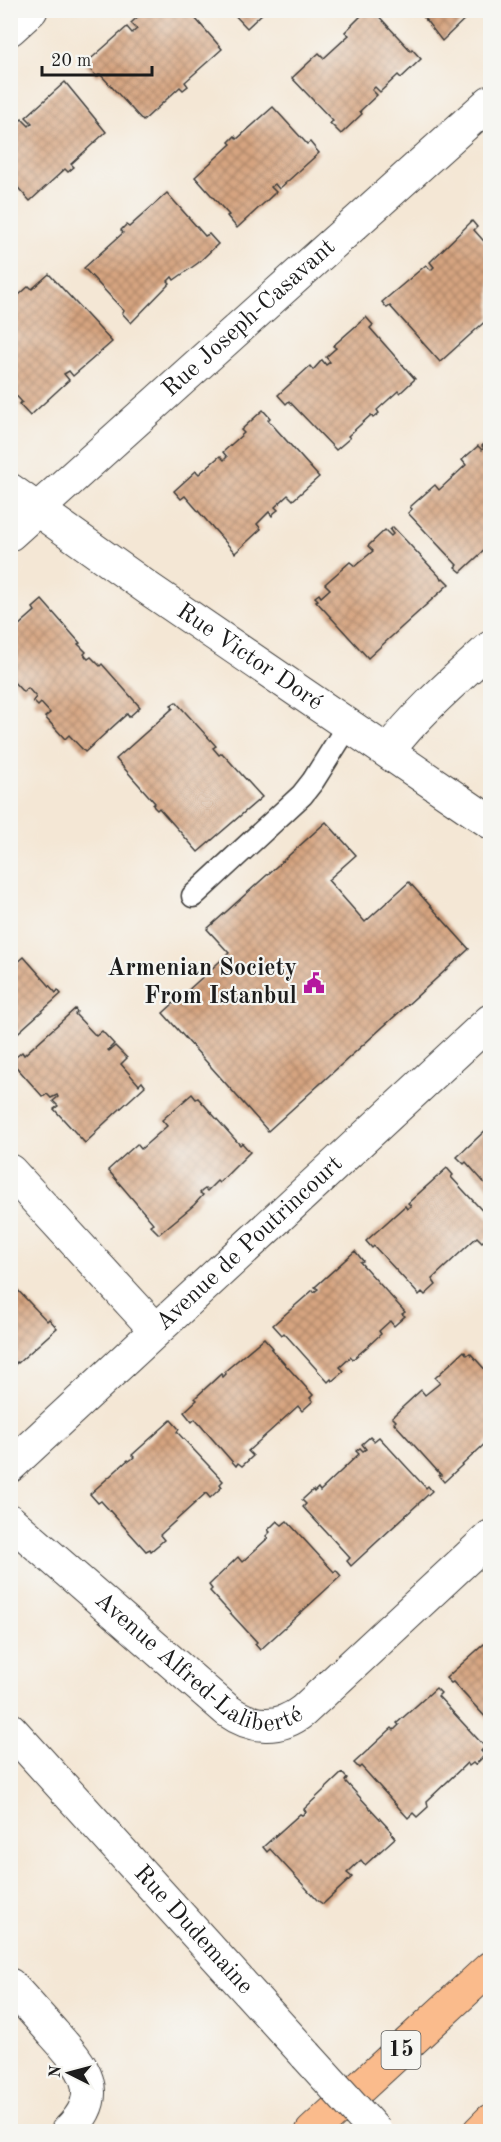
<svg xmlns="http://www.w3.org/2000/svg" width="501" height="2142" font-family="'Old Standard TT',serif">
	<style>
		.building { fill: url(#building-cross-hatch) }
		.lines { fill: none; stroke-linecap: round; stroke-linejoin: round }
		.service-casing { stroke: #3c3a38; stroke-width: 25 }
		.minor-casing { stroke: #3c3a38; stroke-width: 35 }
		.tertiary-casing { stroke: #3c3a38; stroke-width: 35 }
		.motorway-casing { stroke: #3c3a38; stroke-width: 35 }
		.service { stroke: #fff; stroke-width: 22 }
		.minor { stroke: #fff; stroke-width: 33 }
		.tertiary { stroke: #fff; stroke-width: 33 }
		.motorway { stroke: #fabb8c; stroke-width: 33 }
		.tertiary-bridge-casing { stroke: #3c3a38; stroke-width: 35; stroke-linecap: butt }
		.tertiary-bridge { stroke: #fff; stroke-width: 33 }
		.labels { text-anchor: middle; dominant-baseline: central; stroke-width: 4.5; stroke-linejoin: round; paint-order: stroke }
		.shield { fill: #f6f6f2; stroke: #5d5d5c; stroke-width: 1.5 }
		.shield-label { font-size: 22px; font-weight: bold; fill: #1c1c1c }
		.street-label { font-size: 24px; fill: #1c1c1c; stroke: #f6f6f2 }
		.poi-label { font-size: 24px; font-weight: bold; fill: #1c1c1c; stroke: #f6f6f2; text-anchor: end }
	</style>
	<defs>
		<pattern id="building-cross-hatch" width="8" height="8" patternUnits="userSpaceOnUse" patternTransform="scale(1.5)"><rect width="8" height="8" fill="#d6a480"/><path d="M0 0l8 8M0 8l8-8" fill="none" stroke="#ad8568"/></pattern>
	</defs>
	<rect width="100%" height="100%" fill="#f6f6f2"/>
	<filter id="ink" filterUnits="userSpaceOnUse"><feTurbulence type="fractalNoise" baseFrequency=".0167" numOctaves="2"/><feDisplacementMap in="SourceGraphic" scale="12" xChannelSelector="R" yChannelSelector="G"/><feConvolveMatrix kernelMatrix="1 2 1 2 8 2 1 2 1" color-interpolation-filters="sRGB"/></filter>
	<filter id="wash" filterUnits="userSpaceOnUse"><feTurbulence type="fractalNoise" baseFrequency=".008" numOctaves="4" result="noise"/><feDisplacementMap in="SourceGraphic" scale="24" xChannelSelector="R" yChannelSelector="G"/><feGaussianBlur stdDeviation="1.35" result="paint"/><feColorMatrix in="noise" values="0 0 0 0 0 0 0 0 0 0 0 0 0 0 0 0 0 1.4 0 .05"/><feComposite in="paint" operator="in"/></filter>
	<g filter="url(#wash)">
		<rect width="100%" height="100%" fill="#f4e7d5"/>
		<g id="blocks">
			<g class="building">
				<path d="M145 10H188L222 49 185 82 188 86 183 90 180 87 143 121 100 74 97 77 85 64 127 27 132 33 137 29 131 23Z"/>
				<path d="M230 10H266L247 28Z"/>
				<path d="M367 10H373L411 51 412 49 421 59 401 78 398 75 380 92 375 87 372 90 377 95 360 111 362 114 341 134 330 123 333 121 292 78 319 53 324 58 336 47 349 35 345 32Z"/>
				<path d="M418 10H474L442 41Z"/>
				<path d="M65 82 106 132 71 164 74 167 68 172 65 169 30 201 10 179V130L22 119 29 126 32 123 26 117Z"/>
				<path d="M273 107 307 144 310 142 319 153 279 189 275 184 271 187 276 192 237 228 227 216 229 215 195 177 231 144 229 142 235 136 237 139Z"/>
				<path d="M167 193 205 236 209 234 218 244 198 263 174 280 172 277 168 281 170 283 131 323 122 313 124 311 84 268 123 233 121 230 126 225 129 227Z"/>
				<path d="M472 221 477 227 474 230 490 248V317L440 362 390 306 387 308 382 302 426 265 431 270 434 267 430 262Z"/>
				<path d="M49 274 112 342 73 376 69 371 64 374 69 380 30 416 19 404 22 402 10 389V303L29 286 32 289Z"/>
				<path d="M366 317 373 325 370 328 415 379 400 393 398 391 377 410 379 413 373 418 371 415 348 436 350 438 336 450 289 401 286 404 278 395 310 366 313 370 322 360 326 365 330 362 326 357 336 348 333 346Z"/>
				<path d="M263 410 270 418 268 420 319 477 293 500 288 495 275 507 278 510 274 513 272 516 269 512 257 524 261 529 235 553 185 496 181 499 174 491 196 471 199 474 220 456 224 460 227 457 223 452 244 433 241 430Z"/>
				<path d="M485 443 490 449V545L461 572 455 567 457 565 408 513 412 509 410 507 435 485 439 490 466 465 462 460 478 446 482 450 484 448 482 446Z"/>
				<path d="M393 527 442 579 443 578 449 584 368 658 316 601 318 600 315 597 319 594 321 597 330 589 325 584 350 562 355 566 373 551 368 546 385 530 391 536 393 534 390 530Z"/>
				<path d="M42 600 80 643 78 644 86 652 84 654 86 657 88 659 91 657 100 666 102 664 140 707 129 717 127 714 85 752 69 735 65 739 45 717 50 713 41 703 38 706 33 701 36 697 28 688 23 692 10 678V633L35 611 33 608Z"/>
				<path d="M176 702 216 746 213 748 219 755 222 753 262 797 198 852 159 808 157 810 154 807 153 805 155 803 116 759 173 708 171 705Z"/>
				<path d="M326 822 356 855 328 880 365 922 409 882 469 949 268 1131 163 1013 229 953 207 929Z"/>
				<path d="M24 957 56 993 58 990 61 994 11 1039 13 1041 10 1044V969Z"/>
				<path d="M75 1009 77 1012 75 1014 96 1036 102 1031 114 1044 108 1050 109 1051 115 1046 127 1058 121 1064 139 1085 142 1082 145 1086 95 1132 96 1133 85 1143 54 1109 58 1106 53 1101 58 1097 57 1095 51 1098 47 1094 43 1097 11 1061 22 1052 24 1055Z"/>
				<path d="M192 1094 196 1099 198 1098 240 1145 242 1143 250 1152 219 1183 217 1181 207 1191 205 1189 202 1191 200 1193 203 1195 194 1205 159 1234 150 1225 153 1223 108 1170 137 1144 141 1149 167 1126 162 1120Z"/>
				<path d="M490 1126V1189L466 1162 464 1164 457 1157Z"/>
				<path d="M447 1168 453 1175 451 1177 490 1219V1235L482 1242 477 1237 432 1279 436 1285 425 1295 422 1292 419 1295 374 1246 372 1248 366 1241 405 1206 407 1209 409 1207 411 1206 408 1203Z"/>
				<path d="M355 1251 363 1261 360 1262 405 1312 402 1314 405 1316 394 1326 390 1321 379 1331 381 1334 367 1347 353 1359 351 1357 340 1367 344 1371 332 1381 331 1379 328 1382 284 1333 282 1335 273 1325 313 1290 314 1292 318 1289 315 1287Z"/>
				<path d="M10 1282 47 1321 49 1319 57 1328 18 1363 17 1362 10 1371Z"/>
				<path d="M264 1338 273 1348 271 1349 313 1395 310 1398 313 1401 302 1411 298 1406 248 1451 253 1456 242 1466 238 1463 236 1466 195 1419 192 1422 184 1412 197 1400 195 1398 221 1374 223 1377 226 1374 224 1372Z"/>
				<path d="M464 1351 467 1355 470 1353 490 1375V1439L444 1482 439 1476 441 1475 394 1423 396 1421 392 1417 421 1390 425 1395 440 1383 435 1378Z"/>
				<path d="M171 1420 179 1429 177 1432 223 1481 220 1484 222 1487 210 1498 206 1493 160 1535 164 1540 151 1551 150 1549 146 1551 101 1501 98 1503 90 1494 128 1460 129 1461 132 1459 134 1457 132 1455Z"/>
				<path d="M370 1437 374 1441 379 1437 426 1488 428 1486 432 1491 351 1566 347 1561 350 1558 303 1507 306 1504 302 1500 313 1490 314 1492 318 1488 320 1491 340 1472 359 1454 356 1451 360 1448 363 1451 366 1449 362 1444Z"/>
				<path d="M277 1521 282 1525 287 1521 334 1572 336 1570 341 1576 260 1650 255 1644 257 1642 210 1591 212 1589 209 1585 238 1557 242 1562 268 1538 266 1536 270 1532 268 1530Z"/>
				<path d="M490 1642V1722L453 1682 451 1683 446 1678 484 1644 486 1646Z"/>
				<path d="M436 1688 441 1693 438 1696 485 1747 481 1751 485 1755 475 1765 473 1763 469 1766 467 1763 427 1801 428 1807 417 1817 413 1813 408 1818 361 1766 359 1768 354 1763 392 1728 394 1730 399 1725 397 1723Z"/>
				<path d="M342 1773 347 1778 345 1781 392 1832 391 1833 395 1838 365 1865 361 1860 347 1873 352 1877 323 1904 317 1900 270 1849 267 1852 263 1847 300 1814 302 1815 306 1812 304 1809Z"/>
			</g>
		</g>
	</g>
	<g filter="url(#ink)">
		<use href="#blocks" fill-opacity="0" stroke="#3c3a38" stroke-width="1.5"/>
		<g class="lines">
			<defs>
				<path id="service" d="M193 896 302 795 313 781 349 724"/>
				<g id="minor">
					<path d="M10 29 31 10"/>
					<path id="s1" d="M10 490 149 589 490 822"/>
					<path id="s2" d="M10 534 490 102"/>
					<path d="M388 751C418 712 454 681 490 648"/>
					<path d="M10 1171 156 1330"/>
					<path id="s3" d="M10 1466 490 1021"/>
					<path id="s4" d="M10 1521 228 1711C252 1728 279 1730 303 1711L490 1537"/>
					<path d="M10 1985C25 2001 39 2017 54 2034 83 2066 108 2094 67 2132"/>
				</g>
				<g id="tertiary">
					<path id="s5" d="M10 1729 306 2055"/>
				</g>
				<g id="motorway">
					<path d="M312 2132 490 1968"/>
					<path d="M479 2132 490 2121"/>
				</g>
			</defs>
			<use href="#service" class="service-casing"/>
			<use href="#minor" class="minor-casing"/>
			<use href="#tertiary" class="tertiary-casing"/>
			<use href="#motorway" class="motorway-casing"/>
			<use href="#service" class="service"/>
			<use href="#minor" class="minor"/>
			<use href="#tertiary" class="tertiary"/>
			<use href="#motorway" class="motorway"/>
			<defs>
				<path id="tertiary-bridge" d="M306 2055 376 2132"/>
			</defs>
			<use href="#tertiary-bridge" class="tertiary-bridge-casing"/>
			<use href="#tertiary-bridge" class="tertiary-bridge"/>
		</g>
	</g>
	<defs>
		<symbol id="civic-bare" viewBox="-9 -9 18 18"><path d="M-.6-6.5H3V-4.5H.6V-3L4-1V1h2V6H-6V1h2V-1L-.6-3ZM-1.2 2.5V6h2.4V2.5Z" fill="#b5179e" stroke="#f6f6f2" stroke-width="2.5" paint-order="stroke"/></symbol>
	</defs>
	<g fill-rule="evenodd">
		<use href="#civic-bare" x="299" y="968" width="30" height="30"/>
	</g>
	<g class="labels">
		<rect class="shield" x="381.5" y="2031" width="39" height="38" rx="4.5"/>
		<g class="shield-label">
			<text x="401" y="2050">15</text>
		</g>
		<g class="street-label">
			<text stroke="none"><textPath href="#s2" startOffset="322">Rue Joseph-Casavant</textPath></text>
			<text stroke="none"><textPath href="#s1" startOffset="292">Rue Victor Doré</textPath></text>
			<text stroke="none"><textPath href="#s3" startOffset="327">Avenue de Poutrincourt</textPath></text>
			<text stroke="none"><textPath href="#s4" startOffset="242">Avenue Alfred-Laliberté</textPath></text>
			<text stroke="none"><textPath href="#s5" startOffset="272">Rue Dudemaine</textPath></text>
		</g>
		<g class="poi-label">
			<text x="297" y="969">Armenian Society<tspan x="297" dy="28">From Istanbul</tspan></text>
		</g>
	</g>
	<rect width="501" height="2142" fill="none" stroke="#f6f6f2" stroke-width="36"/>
	<g transform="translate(69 2073) rotate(276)" stroke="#f6f6f2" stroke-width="4.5" paint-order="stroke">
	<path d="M0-4.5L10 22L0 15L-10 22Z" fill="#1c1c1c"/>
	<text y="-9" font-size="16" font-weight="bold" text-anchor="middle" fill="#1c1c1c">N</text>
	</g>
	<path d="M42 66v9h110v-9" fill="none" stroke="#1c1c1c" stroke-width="3"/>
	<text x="51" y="66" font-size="18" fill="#1c1c1c" stroke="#f6f6f2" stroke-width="4.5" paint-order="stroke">20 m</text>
</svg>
